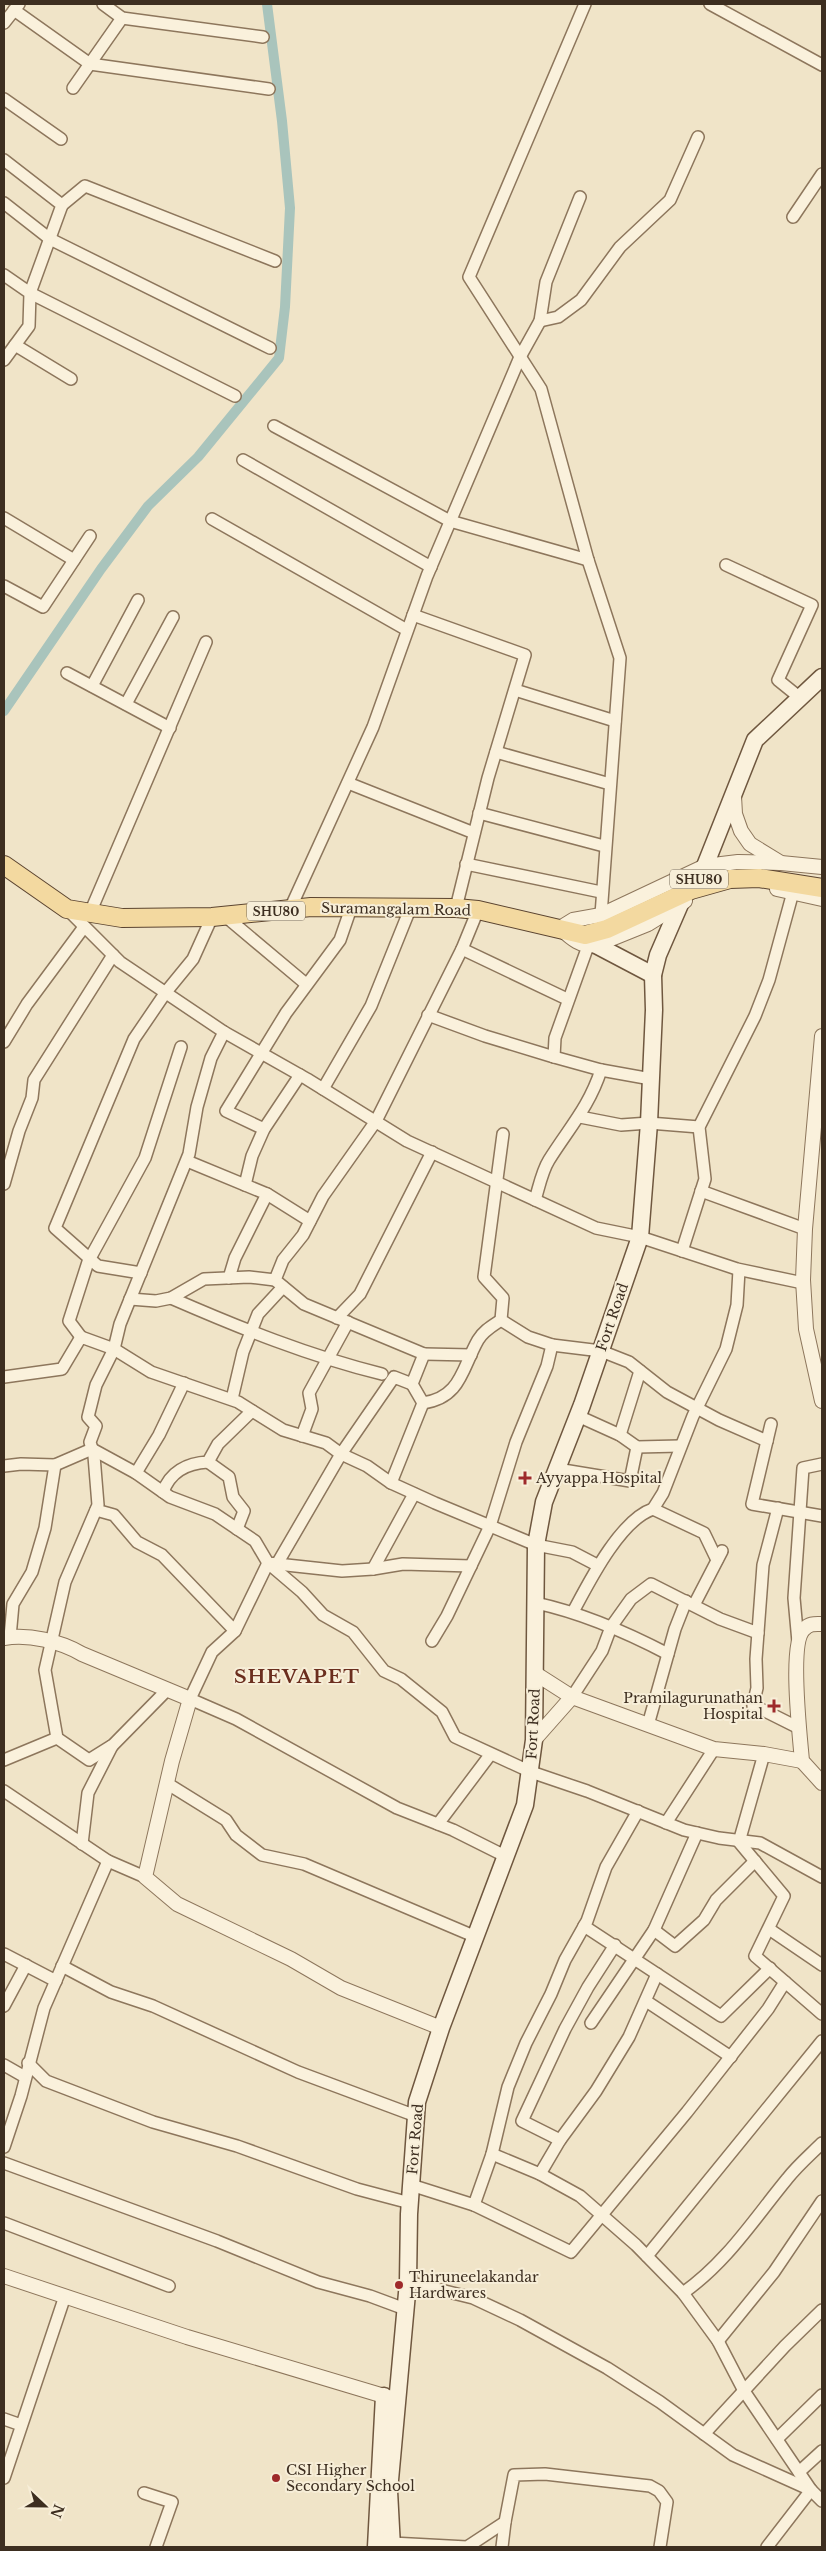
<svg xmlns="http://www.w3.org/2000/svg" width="826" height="2551" font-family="'Libre Baskerville',serif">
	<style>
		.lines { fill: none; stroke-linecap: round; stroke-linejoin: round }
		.canal { stroke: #a9c4bc; stroke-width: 10 }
		.minor-casing { stroke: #8d765c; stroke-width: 14 }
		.tertiary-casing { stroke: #8d765c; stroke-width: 16 }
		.secondary-casing { stroke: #6f573f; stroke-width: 19 }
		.primary-casing { stroke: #5b4430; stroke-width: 20 }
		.minor { stroke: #faf1dc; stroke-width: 11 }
		.tertiary { stroke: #faf1dc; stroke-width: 14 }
		.secondary { stroke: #faf1dc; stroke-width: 16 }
		.primary { stroke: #f3d9a0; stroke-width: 18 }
		.poi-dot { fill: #9e2a2b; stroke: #f7eed8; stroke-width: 2 }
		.labels { text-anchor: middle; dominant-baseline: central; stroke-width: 4; stroke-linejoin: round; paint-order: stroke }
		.shield { fill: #f7eed8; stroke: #756857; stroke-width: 1 }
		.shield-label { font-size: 12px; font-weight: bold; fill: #3d2e20 }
		.street-label { font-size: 14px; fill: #3d2e20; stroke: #f7eed8 }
		.poi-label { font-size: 14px; fill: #3d2e20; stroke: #f7eed8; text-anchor: start }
		.district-label { font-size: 19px; font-weight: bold; letter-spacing: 1px; fill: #6b2e1e; stroke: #f7eed8 }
	</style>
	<rect width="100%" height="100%" fill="#f0e4c8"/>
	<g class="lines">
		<path class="canal" d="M4 711 101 569 148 506 198 457 279 358 285 307 290 208 282 121 267 4"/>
		<defs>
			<g id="minor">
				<path d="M103 4 122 18 263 37"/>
				<path d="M585 4 469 277 541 389 588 560 620 658 601 915"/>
				<path d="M710 4 822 65"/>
				<path d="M14 10 90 64 269 89"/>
				<path d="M4 23 19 4"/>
				<path d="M73 88 122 18"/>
				<path d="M4 99 61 139"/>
				<path d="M4 160 62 205 30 293 235 396"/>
				<path d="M4 203 50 239 270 348"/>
				<path d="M62 205 85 186 275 261"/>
				<path d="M793 217 822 174"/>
				<path d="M4 275 30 293 29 326 4 360"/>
				<path d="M540 321 558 317 581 300 620 247 670 200 698 137"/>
				<path d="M15 345 71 379"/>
				<path d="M274 426 450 521 588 560"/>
				<path d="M243 460 431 567"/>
				<path d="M4 518 74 560"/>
				<path d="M212 519 407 630"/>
				<path d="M726 565 812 605 778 680 799 697"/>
				<path d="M4 586 43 607 90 536"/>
				<path d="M413 615 525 655 488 778 456 908"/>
				<path d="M67 673 170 728"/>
				<path d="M92 686 138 600"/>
				<path d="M515 690 615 721"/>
				<path d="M126 704 173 617"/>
				<path d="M496 752 610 784"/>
				<path d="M348 783 474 833"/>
				<path d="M479 813 604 846"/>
				<path d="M466 864 601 892"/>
				<path d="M290 909 373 727 427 576 520 357 540 321 546 282 580 197"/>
				<path d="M68 910 120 962 224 1032 307 1079 407 1141 596 1228 640 1237 737 1269 803 1283"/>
				<path d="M90 913 206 642"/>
				<path d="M225 916 306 984"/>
				<path d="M588 946 555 1038 554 1057 601 1070 651 1079"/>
				<path d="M462 949 567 999"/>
				<path d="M428 1015 485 1036 554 1057"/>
				<path d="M4 1042 27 1004 84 927"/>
				<path d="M323 1089 371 1006 410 909"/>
				<path d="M580 1117 621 1125 649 1123 699 1127"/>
				<path d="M264 1129 226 1111 286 1013 340 940 351 908"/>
				<path d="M187 1161 267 1194 235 1258 229 1278"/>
				<path d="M4 1184 19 1131 32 1098 34 1080 113 955"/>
				<path d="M245 1185 252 1156 264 1129 300 1075"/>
				<path d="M701 1191 805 1229"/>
				<path d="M267 1194 310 1221"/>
				<path d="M535 1200C539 1187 542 1171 549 1160 569 1128 589 1107 601 1070"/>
				<path d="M682 1251 705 1179 699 1127 755 1016 769 980 793 892"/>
				<path d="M141 1273 98 1266 55 1228 134 1039 166 992 193 959 212 917"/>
				<path d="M171 1298C240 1328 309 1356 382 1374"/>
				<path d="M130 1299 156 1301 171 1298 204 1279 249 1277 275 1280"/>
				<path d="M337 1318 360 1294 432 1152"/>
				<path d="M81 1337 69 1321 88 1262 145 1158 181 1047"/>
				<path d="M552 1345 601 1351 629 1362 667 1392 719 1420 767 1441"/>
				<path d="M424 1354 471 1355"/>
				<path d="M4 1377 62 1369 81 1337 114 1349 151 1372 238 1402 283 1430 326 1443 341 1454 367 1466 391 1483 435 1503 536 1545 572 1552 597 1565"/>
				<path d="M232 1399 243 1352 258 1314 283 1287"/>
				<path d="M423 1403C461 1398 462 1368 478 1340 483 1331 492 1326 501 1320"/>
				<path d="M578 1416 620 1435 637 1447 680 1446"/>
				<path d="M771 1424 752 1504 822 1516"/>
				<path d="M620 1435 640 1371"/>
				<path d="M302 1436 312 1409 309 1393 348 1322"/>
				<path d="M208 1462 229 1477 233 1497 244 1511 237 1529"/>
				<path d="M4 1466 21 1464 55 1465 92 1449 136 1473 170 1497 215 1514 255 1541 268 1563 342 1571 373 1569 403 1564 471 1566"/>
				<path d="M557 1469 630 1481 637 1447"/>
				<path d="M136 1473 159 1435 184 1383"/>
				<path d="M391 1483 423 1403 412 1384 424 1354 304 1304 275 1280 283 1260 303 1235 323 1196 376 1121 462 949 478 910"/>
				<path d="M163 1492C170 1472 187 1463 208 1462L218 1444 252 1411"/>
				<path d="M778 1508 763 1565 756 1659 757 1688 753 1705 799 1728"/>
				<path d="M653 1509 704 1533 717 1560"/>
				<path d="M96 1510 114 1515 137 1542 162 1555 235 1631 268 1563 302 1592 323 1615 353 1632 384 1671 401 1679 442 1712 455 1737 531 1772 587 1791 684 1830 719 1838 760 1843 822 1877"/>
				<path d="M277 1564 341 1454 394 1377 412 1384"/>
				<path d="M373 1569 414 1494"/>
				<path d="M536 1603C582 1613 626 1632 668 1654"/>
				<path d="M694 1605 722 1551"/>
				<path d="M573 1612C589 1582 620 1520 653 1509L663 1493 693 1416 726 1349 737 1305 739 1270"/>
				<path d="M235 1631 212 1652 190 1699 236 1719 397 1808 453 1830 507 1857"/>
				<path d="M10 1637 13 1604 32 1572 45 1528 55 1465"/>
				<path d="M432 1641 447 1616 490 1526 516 1442 547 1366 552 1345 528 1337 501 1320 503 1298 484 1277 503 1134"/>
				<path d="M798 1642 794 1598 803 1468 822 1464"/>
				<path d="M168 1689 113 1745 89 1760 57 1738 45 1670 65 1582 98 1505 94 1456 90 1442 96 1426 88 1417 96 1385 114 1349 120 1324 189 1154 197 1107 211 1058 224 1032"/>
				<path d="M572 1697 602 1651 611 1627 631 1599 651 1584 720 1619 758 1633"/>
				<path d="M648 1725 675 1629 686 1601"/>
				<path d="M764 1754 739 1842 784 1896 755 1956 822 2014"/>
				<path d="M4 1760 57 1738"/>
				<path d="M168 1784 226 1820 236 1835 262 1855 304 1864 476 1937"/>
				<path d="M4 1791 108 1861"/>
				<path d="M666 1823 714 1749"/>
				<path d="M438 1824 490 1755"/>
				<path d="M82 1844 88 1793 112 1746"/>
				<path d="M584 1926 721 2016 770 1968"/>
				<path d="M769 1929 822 1965"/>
				<path d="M654 1930 675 1946 704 1920 716 1900 755 1861"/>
				<path d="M4 1954 56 1981"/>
				<path d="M62 1966 111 1992 153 2006 298 2072 416 2116"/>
				<path d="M646 2001 731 2057"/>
				<path d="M4 2006 26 1965"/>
				<path d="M591 2023 654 1930 697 1833"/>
				<path d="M28 2063 46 2081 153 2122 237 2146 357 2189 410 2203"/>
				<path d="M4 2065 25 2077"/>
				<path d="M560 2140 522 2121 565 2029 588 1987 615 1945"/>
				<path d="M4 2147 21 2096 44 2008 108 1861 145 1877"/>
				<path d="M492 2154 540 2174 580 2196 636 2245 683 2293 718 2341 744 2391 811 2490 822 2501"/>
				<path d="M4 2163 217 2241 318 2282 370 2296 405 2309"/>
				<path d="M540 2174 560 2140 596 2091 629 2037 657 1974"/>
				<path d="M411 2185 474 2205 492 2154 508 2087 526 2043 551 1994 565 1960 587 1921 606 1867 638 1811"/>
				<path d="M474 2205 571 2252 687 2112 768 2009 785 1982"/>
				<path d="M4 2223 169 2286"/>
				<path d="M647 2256 822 2041"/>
				<path d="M408 2282 473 2298 520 2320 607 2368 660 2402 733 2455 811 2490"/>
				<path d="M683 2293C727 2262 754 2219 787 2179 797 2166 811 2154 822 2143"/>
				<path d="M718 2341 774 2272 822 2201"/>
				<path d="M4 2419 21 2425"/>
				<path d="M704 2434 785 2346 822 2310"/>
				<path d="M777 2439 822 2395"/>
				<path d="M799 2472 822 2451"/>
				<path d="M4 2478 65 2296"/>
				<path d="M144 2493 172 2502 156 2547"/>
				<path d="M392 2543 467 2547 505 2522 514 2475 545 2474 650 2486 659 2491 667 2502 660 2547"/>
				<path d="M502 2547 505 2522"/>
				<path d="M767 2547 811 2490"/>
			</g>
			<g id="tertiary">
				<path d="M734 796 735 814 741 831 750 844 781 863 822 867"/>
				<path d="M777 889 822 899"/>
				<path d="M685 901 648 924 596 945C580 947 571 938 560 928L573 920 601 915 705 866 738 862 781 863"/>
				<path d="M822 1036 805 1229 803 1280 806 1329 822 1401"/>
				<path d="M822 1624C815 1624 810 1623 804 1629 789 1643 800 1737 802 1761L822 1783"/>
				<path d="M4 1638C29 1634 60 1641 82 1654L190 1699 172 1761 145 1877 177 1904 291 1959 341 1988 441 2028"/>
				<path d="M536 1674 572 1697 714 1749 764 1754 802 1761"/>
				<path d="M534 1740 572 1697"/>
				<path d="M4 2276 187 2337 394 2399"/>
			</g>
			<g id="secondary">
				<path d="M705 866 755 740 822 677"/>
				<path d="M596 945 653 975"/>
				<path d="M376 2547 384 2396"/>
				<path d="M392 2547 389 2491 408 2282 409 2214 417 2102 441 2028 525 1805 534 1740 536 1545 544 1502 582 1405 640 1237 649 1123 654 1010 653 975 658 955 681 902"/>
			</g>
			<path id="primary" d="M4 865 67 909 122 918 212 917 311 907 456 908 478 910 585 935 607 929 691 890 730 879 759 878 822 888"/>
		</defs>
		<use href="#minor" class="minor-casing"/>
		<use href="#tertiary" class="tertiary-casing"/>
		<use href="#secondary" class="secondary-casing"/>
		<use href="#primary" class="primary-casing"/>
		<use href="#minor" class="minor"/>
		<use href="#tertiary" class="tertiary"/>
		<use href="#secondary" class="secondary"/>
		<use href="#primary" class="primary"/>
	</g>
	<g class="poi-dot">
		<path d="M522.5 1470.5h5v5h5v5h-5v5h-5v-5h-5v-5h5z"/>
		<path d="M771.5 1698.5h5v5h5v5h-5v5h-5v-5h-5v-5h5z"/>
		<circle cx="399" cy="2285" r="5"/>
		<circle cx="276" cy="2478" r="5"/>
	</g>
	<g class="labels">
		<g class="shield">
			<rect x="670" y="869.5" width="58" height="19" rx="4"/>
			<rect x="247" y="901.5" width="58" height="19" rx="4"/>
		</g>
		<g class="shield-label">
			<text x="699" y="879">SHU80</text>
			<text x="276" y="911">SHU80</text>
		</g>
		<g class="street-label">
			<text transform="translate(396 909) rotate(1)">Suramangalam Road</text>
			<text transform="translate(612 1317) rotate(-71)">Fort Road</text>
			<text transform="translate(533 1724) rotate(-87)">Fort Road</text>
			<text transform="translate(415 2139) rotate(-85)">Fort Road</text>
		</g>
		<g class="poi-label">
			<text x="536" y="1478">Ayyappa Hospital</text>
			<text x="763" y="1698" text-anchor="end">Pramilagurunathan<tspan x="763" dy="16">Hospital</tspan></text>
			<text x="409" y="2277">Thiruneelakandar<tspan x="409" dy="16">Hardwares</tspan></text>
			<text x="286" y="2470">CSI Higher<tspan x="286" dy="16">Secondary School</tspan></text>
		</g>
		<g class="district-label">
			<text x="297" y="1676">SHEVAPET</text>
		</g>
	</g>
	<rect width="826" height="2551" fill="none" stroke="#3d2e20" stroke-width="10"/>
	<g transform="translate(45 2506) rotate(112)" stroke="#f7eed8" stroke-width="4" paint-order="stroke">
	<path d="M0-4L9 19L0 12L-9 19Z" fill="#3d2e20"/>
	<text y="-8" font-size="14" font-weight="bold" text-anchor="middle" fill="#3d2e20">N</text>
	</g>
</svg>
